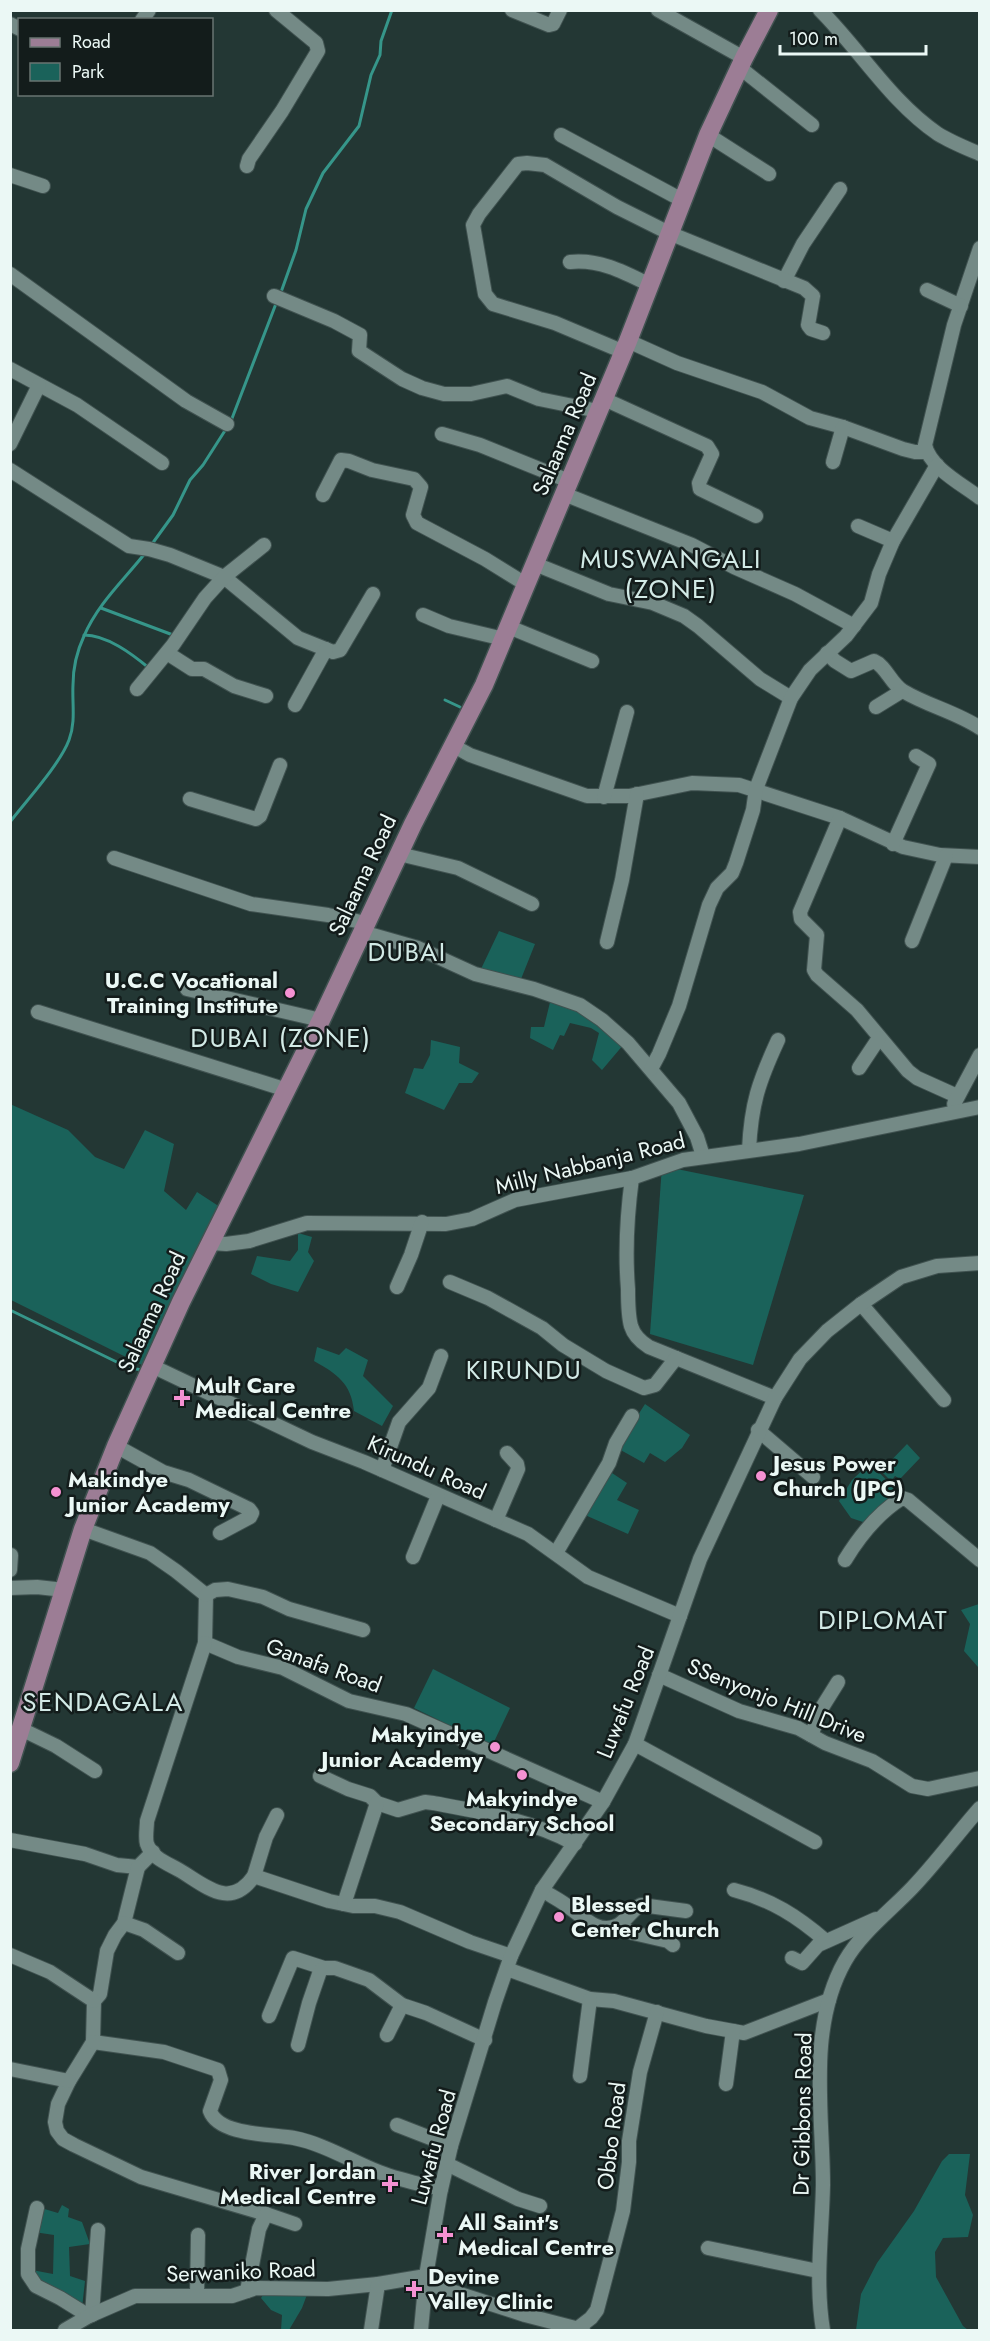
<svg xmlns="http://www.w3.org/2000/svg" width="990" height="2341" font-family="Jost,sans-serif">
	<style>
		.green { fill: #1a625a }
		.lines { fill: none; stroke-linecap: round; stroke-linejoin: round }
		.stream { stroke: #36968a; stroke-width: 3 }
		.minor-casing { stroke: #405250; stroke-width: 16 }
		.major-casing { stroke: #405250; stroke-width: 21 }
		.minor { stroke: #748a86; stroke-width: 14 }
		.major { stroke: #9c7d95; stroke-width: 18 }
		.poi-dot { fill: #f591d2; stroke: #131c1b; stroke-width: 2 }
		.labels { text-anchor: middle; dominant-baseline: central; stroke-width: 5; stroke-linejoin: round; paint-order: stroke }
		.street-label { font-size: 22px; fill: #ebf8f5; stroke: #131c1b }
		.poi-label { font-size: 22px; font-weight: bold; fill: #ebf8f5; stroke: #131c1b; text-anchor: start }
		.quarter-label { font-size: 26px; letter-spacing: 1.5px; fill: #d2eae6; stroke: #131c1b }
	</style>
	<rect width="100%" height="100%" fill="#233734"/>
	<g class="green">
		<path d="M499 931 535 944 521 979 481 969Z"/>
		<path d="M551 998 580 1008 624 1044 602 1070 592 1060 599 1033 591 1028 570 1023 564 1036 560 1035 553 1050 530 1038 531 1027H544Z"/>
		<path d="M431 1040 460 1047 459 1063 479 1073 472 1083H459L444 1110 405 1093 414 1068 423 1069 430 1055Z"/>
		<path d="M10 1104 68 1130 95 1157 124 1169 145 1130 174 1144 164 1191 186 1210 197 1192 220 1207 142 1365 11 1300Z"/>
		<path d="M662 1166 804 1195 753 1365 650 1334Z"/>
		<path d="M298 1233 312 1237 308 1252 314 1261 298 1292 271 1284 251 1274 257 1256 290 1261 298 1250Z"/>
		<path d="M317 1347 339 1355 346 1348 368 1360 363 1376 393 1406 382 1426 354 1411C351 1383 337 1374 314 1361Z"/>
		<path d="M645 1404 690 1435 682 1448 665 1462 650 1453 644 1463 617 1448Z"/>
		<path d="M907 1444 920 1458 900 1479 895 1476 891 1481 881 1471Z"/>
		<path d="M870 1463 894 1488 890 1493 895 1499 869 1524 851 1518 839 1501 852 1480Z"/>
		<path d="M609 1471 627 1483 617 1500 639 1510 628 1534 585 1515 598 1492 605 1485 603 1481Z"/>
		<path d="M979 1604 980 1666 978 1667 964 1651 970 1624 961 1610Z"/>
		<path d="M433 1669 510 1708 492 1746 414 1708Z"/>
		<path d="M949 2154H970L965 2195 973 2215 968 2237 943 2238 935 2252 936 2277 963 2326 968 2330H856L861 2294 877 2263 914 2211 942 2161Z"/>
		<path d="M62 2205 69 2209 68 2217 82 2222 90 2244 69 2247 70 2276 85 2281 82 2308 36 2285 32 2270 53 2274 54 2235 34 2232 41 2208 58 2213Z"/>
		<path d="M265 2292H308L302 2308 289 2330H281L282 2315 271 2310 261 2298Z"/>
	</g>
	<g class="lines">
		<g class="stream">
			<path d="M280 295 296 250 306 209 323 173 359 126 371 75 380 55 381 41 392 10"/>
			<path d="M231 421 277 301"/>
			<path d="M152 544 173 515 190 480 203 465 226 429"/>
			<path d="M101 608 173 635"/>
			<path d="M84 635C107 635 132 654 149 668"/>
			<path d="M445 700 460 707"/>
			<path d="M10 822C27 800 60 764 69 740 76 722 72 703 73 685 73 670 77 651 84 636 98 603 125 579 146 552"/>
			<path d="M10 1310 129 1368 143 1370"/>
		</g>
		<defs>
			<g id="minor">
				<path d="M512 10 549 25 553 24 560 10"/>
				<path d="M658 10 744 58"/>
				<path d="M820 10C861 51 890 101 938 134 951 142 966 148 980 154"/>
				<path d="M142 20 149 10"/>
				<path d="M10 24 20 29"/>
				<path d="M739 67 812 125"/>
				<path d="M561 135 682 200"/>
				<path d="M708 135 769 174"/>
				<path d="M247 166 249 159 282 111 318 51 316 43 276 10"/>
				<path d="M10 175 43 186"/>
				<path d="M980 248 954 325 925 445C930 468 962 484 980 498"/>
				<path d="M570 262C600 259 624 272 650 285"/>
				<path d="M10 274 186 401 227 424"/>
				<path d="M784 281 803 244 840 189"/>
				<path d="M927 290 961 306"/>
				<path d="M274 296 334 321 360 335 359 351 402 379 422 388 444 394H471L507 386 539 399 598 411"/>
				<path d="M628 341 677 363 762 392 810 418 843 427 903 449 915 452H927"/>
				<path d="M624 352 555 323 493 304 485 294 473 225 479 214 518 164 527 163 545 165 617 207 669 233 804 288 813 296 808 325 811 329 823 333"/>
				<path d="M10 369 77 405 162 463"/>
				<path d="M604 399 707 446 712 454 699 483 700 489 756 516"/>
				<path d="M442 434 480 445 569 481"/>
				<path d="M10 444 39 385"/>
				<path d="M833 462 843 427"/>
				<path d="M10 470 129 546 149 549 170 555 224 577 298 638 333 652 340 650 373 594"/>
				<path d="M564 494 692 545 734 567 795 594 854 626"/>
				<path d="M323 495 341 460 349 461 372 470 414 479 421 487 413 515 417 523 485 559 527 585"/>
				<path d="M858 526 893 541"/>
				<path d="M535 564 609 594 653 603 684 616 698 626 760 679 791 698"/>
				<path d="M423 615 449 626 504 639"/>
				<path d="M509 627 592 661"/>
				<path d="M167 653 192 669H204L234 686 266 696"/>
				<path d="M827 653 835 661 851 671 874 661C886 666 891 684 903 691 928 706 956 712 980 728"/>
				<path d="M137 689 173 645 205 598 224 577 264 545"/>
				<path d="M295 705 326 649"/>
				<path d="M876 707 902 691"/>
				<path d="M452 745 470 755 587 796H629L692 783 739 785 840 818 903 847 940 855 980 857"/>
				<path d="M604 797 627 712"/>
				<path d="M190 799 256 819 260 816 280 765"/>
				<path d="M840 818 800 912 801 919 817 935 814 970 817 975 857 1010 908 1071 917 1078 957 1096"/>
				<path d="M893 844 929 764 916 756"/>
				<path d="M399 854 458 868 532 904"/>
				<path d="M114 858 251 904 328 915 366 923"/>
				<path d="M362 932 418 948 475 974 534 989 580 1005 602 1020 628 1043 679 1103 697 1137 703 1156"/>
				<path d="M912 941 946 856"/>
				<path d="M607 942 622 880 637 794"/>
				<path d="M187 989 321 1020"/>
				<path d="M38 1012 287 1090"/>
				<path d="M859 1068 879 1038"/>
				<path d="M651 1069 659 1054 679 1006 709 905 717 888 732 873 736 863 753 810 756 789 791 698 810 670 846 636 871 603 879 574 893 541 937 465"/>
				<path d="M954 1104 980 1055"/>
				<path d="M749 1150C751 1104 759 1081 778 1040"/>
				<path d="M632 1178C627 1215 625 1252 628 1289 628 1301 628 1315 631 1326 634 1336 641 1342 649 1347L775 1398"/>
				<path d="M211 1243 226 1244 249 1241 307 1223 446 1224 472 1219 515 1200 632 1178 683 1160 799 1144 980 1107"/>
				<path d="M450 1282 488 1298 542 1328 563 1345 606 1371 644 1388 655 1385 676 1358"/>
				<path d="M397 1287 411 1255 422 1222"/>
				<path d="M861 1304 944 1400"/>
				<path d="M152 1366 312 1442 364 1462 528 1534 588 1577 680 1616"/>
				<path d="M758 1430 813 1477"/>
				<path d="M116 1446 163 1472 189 1480 249 1509 252 1513 250 1517 220 1533"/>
				<path d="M382 1470 399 1422 429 1388 441 1356"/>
				<path d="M496 1520 518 1469 517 1464 507 1453"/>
				<path d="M83 1529 150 1553 176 1571 206 1595 205 1643 238 1657 283 1668 349 1701 406 1714 603 1802"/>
				<path d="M556 1553 609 1463 616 1443 632 1416"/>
				<path d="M413 1557 438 1496"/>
				<path d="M845 1560C859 1537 878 1513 902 1498L908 1500 980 1560"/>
				<path d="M10 1570 11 1555"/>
				<path d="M10 1588 37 1587 64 1590"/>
				<path d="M206 1595 215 1590 228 1589 263 1597 289 1609 363 1630"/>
				<path d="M205 1643 147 1821C147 1827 145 1838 147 1844 152 1858 167 1863 179 1870 205 1885 230 1911 254 1876L329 1901 353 1906H375L400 1912 470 1942 511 1956"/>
				<path d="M659 1675 739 1711 798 1728 825 1743 872 1761 912 1786 928 1789 980 1778"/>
				<path d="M21 1729 56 1746 95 1771"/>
				<path d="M811 1735 823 1706 838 1682"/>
				<path d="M635 1744 815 1842"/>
				<path d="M320 1776 348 1789 370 1796 377 1803 398 1810 425 1802 433 1803C481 1812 531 1820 575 1844"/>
				<path d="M10 1840 85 1854 117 1865 138 1867 153 1852"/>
				<path d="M138 1867 124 1923 115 1935 107 1951 100 1994 94 2001 93 2042 69 2081 58 2104 55 2122 57 2131 63 2139 74 2145 141 2177 266 2214"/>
				<path d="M254 1876 266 1837 277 1815"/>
				<path d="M542 1890C551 1896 562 1901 570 1908 583 1917 598 1934 616 1926 626 1922 631 1910 641 1905L686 1911"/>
				<path d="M734 1890C772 1900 797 1916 826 1941"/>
				<path d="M344 1904 377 1803"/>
				<path d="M124 1923 144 1930 178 1953"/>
				<path d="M617 1926 633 1933 668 1941 673 1945"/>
				<path d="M10 1955 50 1972 94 2001"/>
				<path d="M792 1958 802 1963 818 1945 876 1919"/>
				<path d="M507 1969 590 1999 614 2001 706 2026 744 2033 829 2000"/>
				<path d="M269 2016 293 1958 324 1968"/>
				<path d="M387 2035 402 2005"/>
				<path d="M93 2042 164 2052 218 2070 221 2080 210 2111C219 2136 273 2134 294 2138 324 2144 351 2161 379 2172 399 2180 420 2184 441 2189"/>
				<path d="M298 2045 309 2003 320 1971 324 1968H335L369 1980 402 2005 426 2013 485 2040"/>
				<path d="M10 2069 69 2081"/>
				<path d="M580 2076 590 1999"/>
				<path d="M726 2084 733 2031"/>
				<path d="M397 2125 451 2146"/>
				<path d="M447 2164 518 2199 540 2206"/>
				<path d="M37 2208 28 2249V2274L36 2286 60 2298 89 2316"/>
				<path d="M708 2248 818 2271"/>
				<path d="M426 2283 525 2315 583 2330"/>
				<path d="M247 2291 259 2229 266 2214 295 2224"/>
				<path d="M197 2295 198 2235"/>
				<path d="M92 2315 98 2230"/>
				<path d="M578 2328 591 2318 597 2310 623 2211 629 2162V2141L640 2072 657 2012"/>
				<path d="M65 2330 89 2316 135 2296H232L256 2288 328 2289 378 2284 426 2276"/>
				<path d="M371 2330 378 2284"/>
				<path d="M421 2330 426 2276 440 2194 451 2146 495 2002 511 1956 542 1890 603 1802 635 1744 700 1559 775 1398 800 1359 827 1331 861 1304 901 1277 937 1266 980 1263"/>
				<path d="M823 2330C815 2282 822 2234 823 2185 823 2113 807 2028 845 1961 861 1933 890 1911 912 1888 936 1863 957 1834 980 1808"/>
			</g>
			<path id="major" d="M10 1763 83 1529 116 1446 181 1302 321 1020 413 824 484 685 628 341 708 135 744 58 769 10"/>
		</defs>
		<use href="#minor" class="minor-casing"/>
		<use href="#major" class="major-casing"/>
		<use href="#minor" class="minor"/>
		<use href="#major" class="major"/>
	</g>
	<g class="poi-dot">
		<circle cx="290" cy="993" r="6"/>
		<path d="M179 1389h6v6h6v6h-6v6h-6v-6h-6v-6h6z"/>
		<circle cx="761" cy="1476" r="6"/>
		<circle cx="56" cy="1492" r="6"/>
		<circle cx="495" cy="1747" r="6"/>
		<circle cx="522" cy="1775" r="6"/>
		<circle cx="559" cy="1917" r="6"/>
		<path d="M387 2175h6v6h6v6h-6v6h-6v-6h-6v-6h6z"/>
		<path d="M442 2226h6v6h6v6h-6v6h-6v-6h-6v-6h6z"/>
		<path d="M411 2280h6v6h6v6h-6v6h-6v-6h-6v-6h6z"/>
	</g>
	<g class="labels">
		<g class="street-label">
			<text transform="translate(564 434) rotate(-67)">Salaama Road</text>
			<text transform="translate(362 875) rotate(-65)">Salaama Road</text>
			<text transform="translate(590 1163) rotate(-14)">Milly Nabbanja Road</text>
			<text transform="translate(151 1312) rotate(-65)">Salaama Road</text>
			<text transform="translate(427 1467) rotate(24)">Kirundu Road</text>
			<text transform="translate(324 1665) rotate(20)">Ganafa Road</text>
			<text transform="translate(777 1700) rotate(22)">SSenyonjo Hill Drive</text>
			<text transform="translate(625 1702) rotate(-68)">Luwafu Road</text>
			<text transform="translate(802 2114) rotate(-89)">Dr Gibbons Road</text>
			<text transform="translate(611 2136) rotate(-83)">Obbo Road</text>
			<text transform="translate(433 2147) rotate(-75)">Luwafu Road</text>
			<text transform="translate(241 2271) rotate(-2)">Serwaniko Road</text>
		</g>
		<g class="poi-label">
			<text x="278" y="980" text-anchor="end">U.C.C Vocational<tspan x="278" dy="25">Training Institute</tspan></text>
			<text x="195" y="1385">Mult Care<tspan x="195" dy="25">Medical Centre</tspan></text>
			<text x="773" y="1463">Jesus Power<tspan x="773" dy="25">Church (JPC)</tspan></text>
			<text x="68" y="1479">Makindye<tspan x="68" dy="25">Junior Academy</tspan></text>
			<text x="483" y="1734" text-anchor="end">Makyindye<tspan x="483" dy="25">Junior Academy</tspan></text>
			<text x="522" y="1798" text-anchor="middle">Makyindye<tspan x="522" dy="25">Secondary School</tspan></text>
			<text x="571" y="1904">Blessed<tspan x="571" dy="25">Center Church</tspan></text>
			<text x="376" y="2171" text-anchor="end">River Jordan<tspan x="376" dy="25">Medical Centre</tspan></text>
			<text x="458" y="2222">All Saint's<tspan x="458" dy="25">Medical Centre</tspan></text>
			<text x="428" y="2276">Devine<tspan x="428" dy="25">Valley Clinic</tspan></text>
		</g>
		<g class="quarter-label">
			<text x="671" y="559">MUSWANGALI<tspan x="671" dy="30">(ZONE)</tspan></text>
			<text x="407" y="952">DUBAI</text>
			<text x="281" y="1038">DUBAI (ZONE)</text>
			<text x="524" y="1370">KIRUNDU</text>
			<text x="883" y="1620">DIPLOMAT</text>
			<text x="103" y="1702">SENDAGALA</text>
		</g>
	</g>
	<rect width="990" height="2341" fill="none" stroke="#ebf8f5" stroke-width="24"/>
	<rect x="18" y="18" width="195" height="78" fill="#131c1b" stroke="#697472" stroke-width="1.5"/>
	<rect x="30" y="38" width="30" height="9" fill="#9c7d95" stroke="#697472" stroke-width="1.5"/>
	<text x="72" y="48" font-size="18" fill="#ebf8f5">Road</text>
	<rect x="30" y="63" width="30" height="18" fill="#1a625a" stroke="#697472" stroke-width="1.5"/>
	<text x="72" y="78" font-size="18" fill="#ebf8f5">Park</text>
	<path d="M780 45v9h146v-9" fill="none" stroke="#ebf8f5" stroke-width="3"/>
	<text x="789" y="45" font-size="18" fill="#ebf8f5" stroke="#131c1b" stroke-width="4.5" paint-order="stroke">100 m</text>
</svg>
